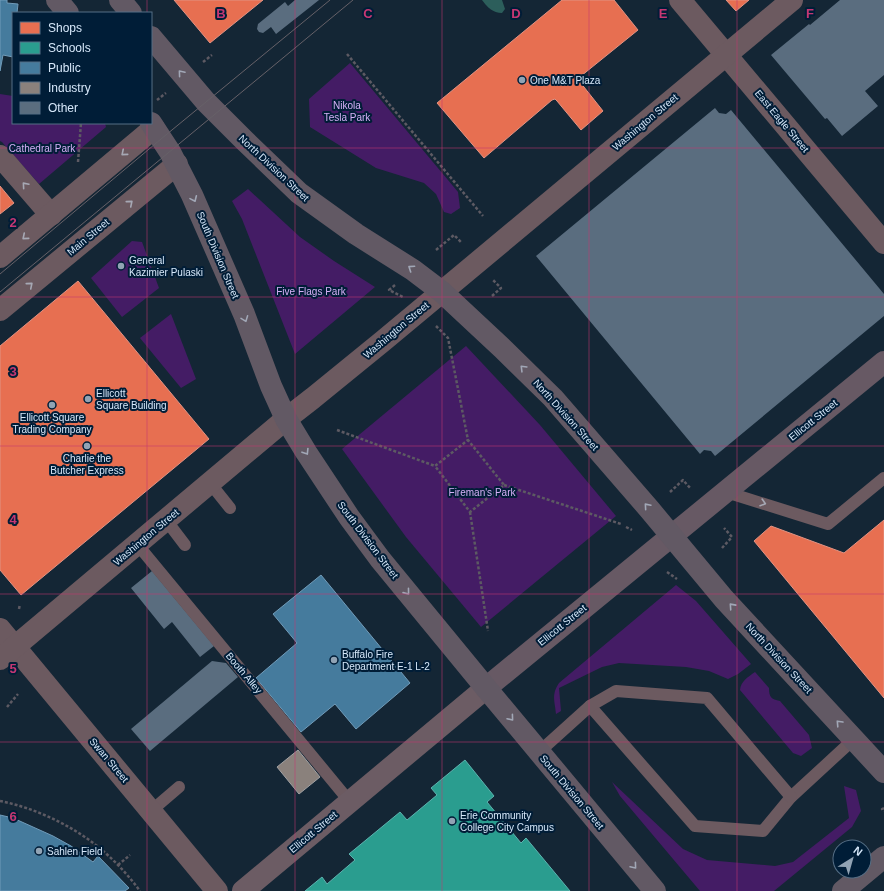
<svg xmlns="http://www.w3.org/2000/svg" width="884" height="891" font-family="Helvetica,sans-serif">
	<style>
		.green { fill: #441c65 }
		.water { fill: #2c5e5b }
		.shops { fill: #e76f51; stroke: #e29383 }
		.schools { fill: #2a9d8f; stroke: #5db3af }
		.public { fill: #457b9d; stroke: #709bb9 }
		.industry { fill: #8a817c; stroke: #a0a0a2 }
		.building { fill: #5a6d7f }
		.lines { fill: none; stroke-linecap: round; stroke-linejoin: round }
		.path { stroke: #5d5a63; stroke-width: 2.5; stroke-dasharray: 3 2; stroke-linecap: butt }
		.service { stroke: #6c5a60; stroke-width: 12 }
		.minor { stroke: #6c5a60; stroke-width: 22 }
		.tertiary { stroke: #6c5a60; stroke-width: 22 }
		.secondary { stroke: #6c5c64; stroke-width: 22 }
		.primary { stroke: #675964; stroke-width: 22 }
		.trunk { stroke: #625964; stroke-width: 22 }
		.tram { stroke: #666168; stroke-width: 1 }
		.oneway { stroke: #a1a7b6 }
		.oneway2 { stroke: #a6a8b4 }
		.grid { fill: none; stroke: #c53773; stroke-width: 1; stroke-opacity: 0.55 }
		.poi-dot { fill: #91a3b4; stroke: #001d37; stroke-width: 1.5 }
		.labels { text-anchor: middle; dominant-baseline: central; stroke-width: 4; stroke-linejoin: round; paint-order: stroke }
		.poi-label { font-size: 10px; fill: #d5e7f9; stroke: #001d37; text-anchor: start }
		.park-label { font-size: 10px; fill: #d5b0f6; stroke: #001d37 }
		.street-label { font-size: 10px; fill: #d5e7f9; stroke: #001d37 }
		.grid-label { font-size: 13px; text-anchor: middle; font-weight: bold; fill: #c53773; stroke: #001d37; stroke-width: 4; stroke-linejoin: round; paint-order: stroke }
	</style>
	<rect width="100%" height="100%" fill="#142635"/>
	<g class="green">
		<path d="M350 63 458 192 460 208 451 214 444 212 436 194 424 183 376 168 310 127 309 99Z"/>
		<path d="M0 94 13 96V123H105L106 127 39 184 2 142 0 141Z"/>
		<path d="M248 189 300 237 334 261 375 287 295 354 242 219 232 201Z"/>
		<path d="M132 241 142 242 159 288 122 317 91 278Z"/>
		<path d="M171 314 196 379 181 388 140 338Z"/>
		<path d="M466 346 540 425 616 516 481 627 406 537 342 449Z"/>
		<path d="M676 585 696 601 751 664 738 674 728 679 709 671 686 667 619 663 602 667 559 688 561 711 556 714C555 701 551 695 559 683Z"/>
		<path d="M755 672 769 688C769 697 771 699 780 701L809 735 812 748 801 756 793 753 740 690C741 681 748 677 755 672Z"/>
		<path d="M612 782 683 849 707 860 775 866 793 862 849 818 844 786 856 790 861 811 852 827 774 891H700L620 796Z"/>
	</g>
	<path class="water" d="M482 0H502L505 9 502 13C493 13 487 7 482 0Z"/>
	<g class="shops">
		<path d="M174 0H263L210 43Z"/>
		<path d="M562 0H614L638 30 581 76 580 82 603 111 581 130 557 101 555 99 552 100 484 158 437 103Z"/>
		<path d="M726 0H749L736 11Z"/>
		<path d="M0 186 14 203 0 214Z"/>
		<path d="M78 281 209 439 21 595 0 570V346Z"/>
		<path d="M884 520V698L754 541 771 526 844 553Z"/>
	</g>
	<path class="schools" d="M465 760 494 796 487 802 521 843 526 838 570 891H305L322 877 327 884 355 860 349 854 400 812 407 820 437 795 431 788Z"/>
	<g class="public">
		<path d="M0 0H7V3L18 4 17 13H13V57L3 55 0 71Z"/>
		<path d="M321 575 410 683 356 729 335 704 301 732 256 678 297 643 273 614Z"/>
		<path d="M0 815 13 818 53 836 71 846 93 862 98 856 129 888 125 891H0Z"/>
	</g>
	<path class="industry" d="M298 750 320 777 299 794 277 767Z"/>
	<g class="building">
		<path d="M295 0H319L276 34 271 27 263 33 259 32 257 29 258 24 285 2 288 6Z"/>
		<path d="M840 0H884V75L865 91 878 106 842 136 827 118 825 119 771 55 809 24 810 25Z"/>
		<path d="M715 108 719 113 726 114 731 110 884 294V316L715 456 711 451 704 450 700 454 536 256Z"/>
		<path d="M152 571 214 646 200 657 172 622 164 629 131 588Z"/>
		<path d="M212 661 226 663 238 677 150 751 131 729Z"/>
	</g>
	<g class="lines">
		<g class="path">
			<path d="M347 54 483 216"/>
			<path d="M203 62 212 55"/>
			<path d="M157 100 166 93"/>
			<path d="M78 162 81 123"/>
			<path d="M436 250 454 235 462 243"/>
			<path d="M395 285 389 290 403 297"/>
			<path d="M492 296 501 288 493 280"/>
			<path d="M436 326 448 338 468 440 504 485 470 512 435 466 468 440"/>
			<path d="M337 430 435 466"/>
			<path d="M504 485 621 524"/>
			<path d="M670 492 683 480 691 489"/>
			<path d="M470 512 488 631"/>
			<path d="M626 527 632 530"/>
			<path d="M722 548 732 537 724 528"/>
			<path d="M667 572 677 579"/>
			<path d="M19 609 20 604"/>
			<path d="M7 707 18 694"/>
			<path d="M0 801C36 808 75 827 102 850 116 862 129 876 140 891"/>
			<path d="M884 808 882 809 884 811"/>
			<path d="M118 865 130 855"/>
		</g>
		<g class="service">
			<path d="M210 483 230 508"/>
			<path d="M726 492 828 524 884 478"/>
			<path d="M166 520 185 545"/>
			<path d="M137 544 350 802"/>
			<path d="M590 706 695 826 763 831 791 797 854 739"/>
			<path d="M539 752 590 706 616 691 707 698 791 797"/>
			<path d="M151 811 179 787"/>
		</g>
		<g class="minor">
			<path d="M680 0 884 243"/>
			<path d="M0 156 51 215"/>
			<path d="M0 257 154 128"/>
			<path d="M0 310 177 164"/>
		</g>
		<g class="tertiary">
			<path d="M0 629 217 891"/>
			<path d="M0 659 286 419 313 398 383 341 792 0"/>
		</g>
		<path class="secondary" d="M243 891 486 688"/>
		<path class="primary" d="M486 688 884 362"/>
		<g class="trunk">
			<path d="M57 0 68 13"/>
			<path d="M120 0 131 13"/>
			<path d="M151 37 206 102 245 141 299 193 356 234 413 270 442 292 502 348 553 398 650 510 724 599 884 772"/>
			<path d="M151 123 170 152 192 195 244 314 271 386 286 419 306 452 349 517 380 559 486 688 655 891"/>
			<path d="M843 891 884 857"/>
		</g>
		<g class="tram">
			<path d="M0 274 161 139 330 0"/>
			<path d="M0 292 353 0"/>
		</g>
	</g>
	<defs><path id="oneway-chevron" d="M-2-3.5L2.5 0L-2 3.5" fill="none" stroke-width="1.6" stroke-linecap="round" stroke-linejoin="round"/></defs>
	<g class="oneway">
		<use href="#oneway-chevron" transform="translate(181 73) rotate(-130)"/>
		<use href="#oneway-chevron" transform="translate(194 199) rotate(66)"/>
		<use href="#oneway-chevron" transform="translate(411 268) rotate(-146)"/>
		<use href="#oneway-chevron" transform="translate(245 319) rotate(69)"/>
		<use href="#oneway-chevron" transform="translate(523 368) rotate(-135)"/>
		<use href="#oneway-chevron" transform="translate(306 452) rotate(58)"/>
		<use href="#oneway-chevron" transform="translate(647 506) rotate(-131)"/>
		<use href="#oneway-chevron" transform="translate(407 592) rotate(51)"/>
		<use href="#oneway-chevron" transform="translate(732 606) rotate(-132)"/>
		<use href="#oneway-chevron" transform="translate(511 718) rotate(50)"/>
		<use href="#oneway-chevron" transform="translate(839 723) rotate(-133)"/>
		<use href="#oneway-chevron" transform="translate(634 866) rotate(50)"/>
	</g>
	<g class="oneway2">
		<use href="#oneway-chevron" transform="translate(124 153) rotate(140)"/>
		<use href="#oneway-chevron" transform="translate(25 185) rotate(-131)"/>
		<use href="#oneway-chevron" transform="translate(130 203) rotate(-40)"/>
		<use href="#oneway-chevron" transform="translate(25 237) rotate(140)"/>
		<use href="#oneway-chevron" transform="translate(30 285) rotate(-40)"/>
		<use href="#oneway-chevron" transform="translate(763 503) rotate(17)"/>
	</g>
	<path class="grid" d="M147 0V13M295 0V891M442 0V891M589 0V891M737 0V891M147 123V891M0 148H884M0 297H884M0 446H884M0 594H884M0 742H884"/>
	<g class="poi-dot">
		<circle cx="522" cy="80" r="4"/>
		<circle cx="121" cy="266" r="4"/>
		<circle cx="88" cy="399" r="4"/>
		<circle cx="52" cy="405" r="4"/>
		<circle cx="87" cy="446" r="4"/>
		<circle cx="334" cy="660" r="4"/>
		<circle cx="452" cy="821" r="4"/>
		<circle cx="39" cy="851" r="4"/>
	</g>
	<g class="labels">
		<g class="poi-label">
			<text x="530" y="80">One M&amp;T Plaza</text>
			<text x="129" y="260">General<tspan x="129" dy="12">Kazimier Pulaski</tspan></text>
			<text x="96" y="393">Ellicott<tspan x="96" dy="12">Square Building</tspan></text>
			<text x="52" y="417" text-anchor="middle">Ellicott Square<tspan x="52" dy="12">Trading Company</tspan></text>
			<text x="87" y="458" text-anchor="middle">Charlie the<tspan x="87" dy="12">Butcher Express</tspan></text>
			<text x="342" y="654">Buffalo Fire<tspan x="342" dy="12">Department E-1 L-2</tspan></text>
			<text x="460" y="815">Erie Community<tspan x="460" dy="12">College City Campus</tspan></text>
			<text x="47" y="851">Sahlen Field</text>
		</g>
		<g class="park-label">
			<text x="347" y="105">Nikola<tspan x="347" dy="12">Tesla Park</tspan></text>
			<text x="42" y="148">Cathedral Park</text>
			<text x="311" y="291">Five Flags Park</text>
			<text x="482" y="492">Fireman's Park</text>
		</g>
		<g class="street-label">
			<text transform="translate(782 121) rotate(50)">East Eagle Street</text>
			<text transform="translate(645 122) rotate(-40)">Washington Street</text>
			<text transform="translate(274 168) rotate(43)">North Division Street</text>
			<text transform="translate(88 237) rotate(-40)">Main Street</text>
			<text transform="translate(218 255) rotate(67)">South Division Street</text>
			<text transform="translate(396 330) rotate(-40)">Washington Street</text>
			<text transform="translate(566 415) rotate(48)">North Division Street</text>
			<text transform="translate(813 420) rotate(-39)">Ellicott Street</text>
			<text transform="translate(146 537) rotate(-40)">Washington Street</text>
			<text transform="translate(368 540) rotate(53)">South Division Street</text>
			<text transform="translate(562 625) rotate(-39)">Ellicott Street</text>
			<text transform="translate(779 658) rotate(47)">North Division Street</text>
			<text transform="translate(244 673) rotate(50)">Booth Alley</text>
			<text transform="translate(109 760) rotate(50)">Swan Street</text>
			<text transform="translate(572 792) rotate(50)">South Division Street</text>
			<text transform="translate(313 832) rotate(-40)">Ellicott Street</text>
		</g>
	</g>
	<g class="grid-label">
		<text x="221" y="18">B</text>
		<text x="368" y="18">C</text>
		<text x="516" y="18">D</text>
		<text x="663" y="18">E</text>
		<text x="810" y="18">F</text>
		<text x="13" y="227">2</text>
		<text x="13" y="376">3</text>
		<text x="13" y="524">4</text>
		<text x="13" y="673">5</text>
		<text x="13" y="821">6</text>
	</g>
	<rect x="12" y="12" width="140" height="112" fill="#001d37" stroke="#556e85"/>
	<rect x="20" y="22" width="20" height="12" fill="#e76f51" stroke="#556e85"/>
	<text x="48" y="32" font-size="12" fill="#d5e7f9">Shops</text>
	<rect x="20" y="42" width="20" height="12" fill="#2a9d8f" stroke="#556e85"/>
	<text x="48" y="52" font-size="12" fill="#d5e7f9">Schools</text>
	<rect x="20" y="62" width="20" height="12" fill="#457b9d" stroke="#556e85"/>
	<text x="48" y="72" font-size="12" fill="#d5e7f9">Public</text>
	<rect x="20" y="82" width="20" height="12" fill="#8a817c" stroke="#556e85"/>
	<text x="48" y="92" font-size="12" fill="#d5e7f9">Industry</text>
	<rect x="20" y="102" width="20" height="12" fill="#5a6d7f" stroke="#556e85"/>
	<text x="48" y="112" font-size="12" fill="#d5e7f9">Other</text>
	<g transform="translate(852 859) rotate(37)"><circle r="19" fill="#001d37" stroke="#556e85"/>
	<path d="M0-3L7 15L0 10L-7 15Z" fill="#91a3b4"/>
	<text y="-6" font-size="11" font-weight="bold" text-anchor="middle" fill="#d5e7f9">N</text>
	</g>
</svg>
